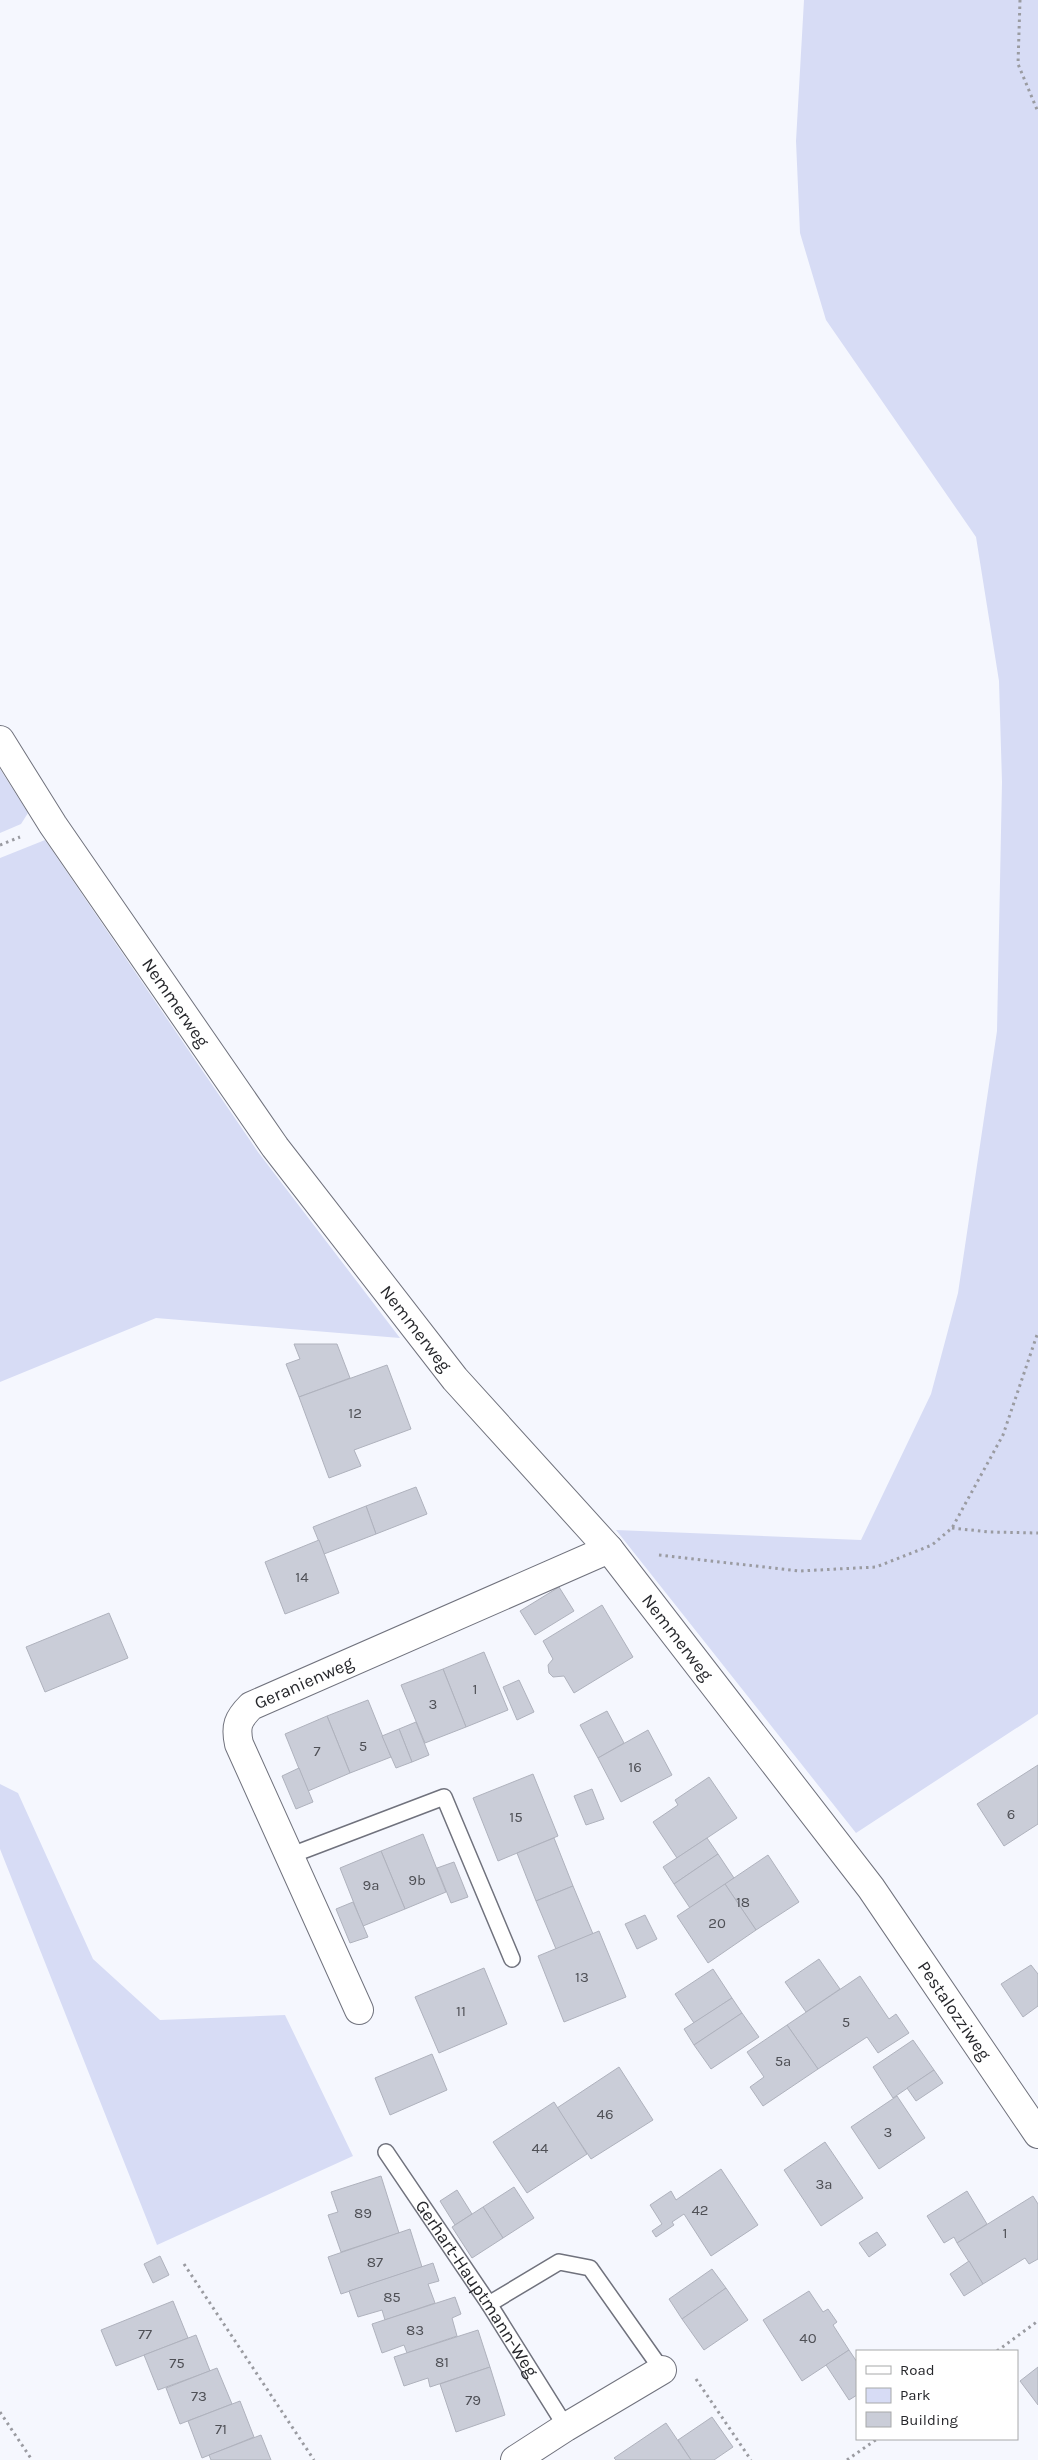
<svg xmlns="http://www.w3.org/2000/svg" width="1038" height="2460" font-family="Karla,sans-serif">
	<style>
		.green { fill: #d7dcf5 }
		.building { fill: #cacdd8; stroke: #afb2bd }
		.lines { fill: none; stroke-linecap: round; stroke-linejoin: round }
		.service-casing { stroke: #70727d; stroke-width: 18 }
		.minor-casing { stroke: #70727d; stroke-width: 30 }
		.path { stroke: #9a9ba1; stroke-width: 3; stroke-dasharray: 2.5 4; stroke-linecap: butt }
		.service { stroke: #fff; stroke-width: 15 }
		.minor { stroke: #fff; stroke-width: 28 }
		.labels { text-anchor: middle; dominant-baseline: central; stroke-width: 4.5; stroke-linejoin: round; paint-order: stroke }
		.number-label { font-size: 15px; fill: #4f5056 }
		.street-label { font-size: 18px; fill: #26272b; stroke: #fff }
	</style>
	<rect width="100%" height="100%" fill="#f5f7fe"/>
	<g class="green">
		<path d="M804 0H1038V1714L856 1833 616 1530 861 1540 931 1394 958 1293 997 1031 1002 782 999 681 976 537 826 320 800 233 796 141Z"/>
		<path d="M0 769 28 813 21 824 0 833Z"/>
		<path d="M45 840 258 1152 400 1338 156 1318 0 1382V858Z"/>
		<path d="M0 1784 18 1793 93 1959 160 2020 285 2015 353 2156 157 2245 0 1849Z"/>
	</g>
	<g class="building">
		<path d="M294 1344H337L350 1378 299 1397 286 1364 300 1359Z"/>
		<path d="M387 1365 411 1429 354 1450 361 1466 329 1478 299 1397Z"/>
		<path d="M416 1487 427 1514 376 1534 366 1506Z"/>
		<path d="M366 1506 376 1534 324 1554 313 1527Z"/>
		<path d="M319 1540 339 1593 285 1614 265 1562Z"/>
		<path d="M559 1587 574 1611 535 1635 520 1611Z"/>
		<path d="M602 1605 633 1657 574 1693 564 1676 553 1677 549 1673 548 1665 553 1659 543 1641Z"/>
		<path d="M109 1613 128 1658 45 1692 26 1647Z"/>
		<path d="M484 1652 508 1710 466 1727 443 1669Z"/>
		<path d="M443 1669 466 1727 425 1743 401 1685Z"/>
		<path d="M519 1680 534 1712 517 1720 503 1687Z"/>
		<path d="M368 1700 391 1757 350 1773 327 1716Z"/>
		<path d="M607 1711 624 1743 598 1758 580 1725Z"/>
		<path d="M327 1716 350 1773 308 1791 285 1734Z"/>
		<path d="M416 1722 429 1755 412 1762 399 1729Z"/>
		<path d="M399 1729 412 1762 396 1768 382 1736Z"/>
		<path d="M648 1730 672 1775 621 1802 598 1758Z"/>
		<path d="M1038 1765V1824L1004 1846 977 1804Z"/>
		<path d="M299 1768 313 1802 296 1809 282 1776Z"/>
		<path d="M533 1774 558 1836 498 1861 473 1798Z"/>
		<path d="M709 1777 737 1818 677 1858 653 1822 678 1805 675 1800Z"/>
		<path d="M592 1789 604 1819 586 1825 574 1796Z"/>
		<path d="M423 1834 446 1892 405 1909 381 1851Z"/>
		<path d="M554 1838 573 1886 536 1901 517 1853Z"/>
		<path d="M707 1838 718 1854 674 1884 663 1867Z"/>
		<path d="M381 1851 405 1909 363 1926 340 1868Z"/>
		<path d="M718 1854 734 1878 690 1908 674 1884Z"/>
		<path d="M768 1855 799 1902 756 1930 725 1884Z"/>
		<path d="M454 1862 468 1897 451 1903 437 1868Z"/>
		<path d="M725 1884 756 1930 708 1963 677 1916Z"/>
		<path d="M573 1886 593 1934 556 1949 536 1901Z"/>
		<path d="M353 1902 368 1937 350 1943 336 1909Z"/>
		<path d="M645 1915 657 1939 637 1949 625 1924Z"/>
		<path d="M599 1931 626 1997 564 2022 538 1956Z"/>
		<path d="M819 1959 840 1989 806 2012 785 1982Z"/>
		<path d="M1031 1965 1038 1974V2006L1023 2017 1001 1984Z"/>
		<path d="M484 1968 507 2024 439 2053 415 1997Z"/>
		<path d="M713 1969 732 1998 694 2023 675 1994Z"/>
		<path d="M860 1976 889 2019 896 2014 909 2033 878 2053 867 2037 818 2069 787 2025Z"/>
		<path d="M732 1998 742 2013 694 2045 684 2029Z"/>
		<path d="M742 2013 759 2037 711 2069 694 2045Z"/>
		<path d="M787 2025 818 2069 763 2106 750 2087 764 2077 747 2052Z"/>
		<path d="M913 2040 934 2070 893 2098 873 2067Z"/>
		<path d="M432 2054 447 2090 390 2115 375 2078Z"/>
		<path d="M619 2067 653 2120 591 2159 557 2108Z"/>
		<path d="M934 2070 943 2083 916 2101 907 2088Z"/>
		<path d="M897 2096 925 2138 879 2169 851 2127Z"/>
		<path d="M554 2102 587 2154 527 2193 493 2142Z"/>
		<path d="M825 2142 863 2198 821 2226 784 2170Z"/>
		<path d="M721 2169 758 2225 711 2256 684 2214 672 2222 674 2225 656 2237 652 2231 662 2224 650 2205 671 2191 676 2200Z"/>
		<path d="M381 2176 399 2233 341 2252 328 2215 338 2212 331 2192Z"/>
		<path d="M514 2187 534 2218 503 2238 483 2207Z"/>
		<path d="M457 2190 472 2214 455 2225 440 2201Z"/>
		<path d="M967 2191 987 2224 957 2243 954 2237 944 2243 927 2216Z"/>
		<path d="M1033 2196 1038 2204V2259L1029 2264 1025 2258 983 2284 957 2243Z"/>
		<path d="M483 2207 503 2238 472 2258 452 2227Z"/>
		<path d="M410 2229 422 2267 341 2294 328 2257Z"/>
		<path d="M877 2232 886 2245 869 2257 859 2243Z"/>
		<path d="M160 2256 169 2275 153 2283 144 2264Z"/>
		<path d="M969 2261 983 2284 964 2296 950 2274Z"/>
		<path d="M433 2263 439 2281 428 2284 435 2303 385 2320 382 2310 358 2317 349 2291Z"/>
		<path d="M712 2269 726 2288 682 2319 669 2299Z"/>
		<path d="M726 2288 748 2320 704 2350 682 2319Z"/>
		<path d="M809 2291 823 2312 828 2309 837 2322 833 2325 849 2350 802 2381 763 2320Z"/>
		<path d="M455 2297 461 2314 452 2318 457 2336 407 2353 404 2345 382 2353 372 2324Z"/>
		<path d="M173 2301 188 2338 116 2366 101 2330Z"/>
		<path d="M478 2330 490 2367 430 2387 428 2378 404 2386 394 2357Z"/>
		<path d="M196 2335 210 2371 158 2390 144 2355Z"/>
		<path d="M849 2350 857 2362V2395L849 2400 826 2365Z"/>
		<path d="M490 2367 505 2415 456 2432 440 2384Z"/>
		<path d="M1038 2367V2405L1020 2381Z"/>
		<path d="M217 2368 232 2404 180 2424 166 2388Z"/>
		<path d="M240 2401 254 2437 202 2458 188 2421Z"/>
		<path d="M712 2417 733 2447 714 2460H691L678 2440Z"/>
		<path d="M666 2423 691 2460H616L614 2458Z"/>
		<path d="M261 2435 271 2460H211L209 2455Z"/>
	</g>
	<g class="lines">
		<defs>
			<g id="service">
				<path d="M289 1856 444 1797 512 1959"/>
				<path id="s1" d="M386 2152 489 2304 566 2427"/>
				<path d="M489 2304 559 2262 590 2268 662 2370"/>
			</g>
			<g id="minor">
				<path id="s2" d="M0 740 53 825 275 1147 455 1379 609 1549 871 1888 1038 2134"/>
				<path id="s3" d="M359 2010 239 1744C235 1726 238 1719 251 1706L609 1549"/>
				<path d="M515 2460 566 2427 662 2370"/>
			</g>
		</defs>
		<use href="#service" class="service-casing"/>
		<use href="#minor" class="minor-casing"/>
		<g class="path">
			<path d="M1020 0 1018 64 1038 112"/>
			<path d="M0 845 20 837"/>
			<path d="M952 1528 989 1532 1038 1533"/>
			<path d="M659 1555 799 1571 876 1567 932 1545 952 1528 1003 1435 1038 1332"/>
			<path d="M184 2264 314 2460"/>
			<path d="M997 2351 1038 2321"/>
			<path d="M696 2379 751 2460"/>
			<path d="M0 2412 32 2460"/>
			<path d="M847 2460 877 2439"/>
		</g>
		<use href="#service" class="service"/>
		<use href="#minor" class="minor"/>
	</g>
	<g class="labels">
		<g class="number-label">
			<text x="355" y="1413">12</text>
			<text x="302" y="1577">14</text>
			<text x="475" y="1689">1</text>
			<text x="433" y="1704">3</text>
			<text x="363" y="1746">5</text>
			<text x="317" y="1751">7</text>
			<text x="635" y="1767">16</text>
			<text x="1011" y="1814">6</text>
			<text x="516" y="1817">15</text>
			<text x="417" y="1880">9b</text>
			<text x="371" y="1885">9a</text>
			<text x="743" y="1902">18</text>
			<text x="717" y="1923">20</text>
			<text x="582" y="1977">13</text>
			<text x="461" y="2011">11</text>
			<text x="846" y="2022">5</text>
			<text x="783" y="2061">5a</text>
			<text x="605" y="2114">46</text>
			<text x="888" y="2132">3</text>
			<text x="540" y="2148">44</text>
			<text x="824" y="2184">3a</text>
			<text x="700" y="2210">42</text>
			<text x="363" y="2213">89</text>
			<text x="1005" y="2233">1</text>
			<text x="375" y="2262">87</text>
			<text x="392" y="2297">85</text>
			<text x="415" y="2330">83</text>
			<text x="145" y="2334">77</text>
			<text x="808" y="2338">40</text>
			<text x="442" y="2362">81</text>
			<text x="177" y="2363">75</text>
			<text x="199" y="2396">73</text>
			<text x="473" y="2400">79</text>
			<text x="221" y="2429">71</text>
		</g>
		<g class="street-label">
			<text stroke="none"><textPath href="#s2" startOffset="316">Nemmerweg</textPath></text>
			<text stroke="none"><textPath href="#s2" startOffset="721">Nemmerweg</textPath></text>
			<text stroke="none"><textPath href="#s2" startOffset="1126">Nemmerweg</textPath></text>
			<text stroke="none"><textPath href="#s3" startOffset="392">Geranienweg</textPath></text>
			<text stroke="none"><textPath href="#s2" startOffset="1591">Pestalozziweg</textPath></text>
			<text stroke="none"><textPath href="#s1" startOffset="164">Gerhart-Hauptmann-Weg</textPath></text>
		</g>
	</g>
	<rect x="856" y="2350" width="162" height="90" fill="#ffffff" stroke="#a8a9aa"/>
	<rect x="866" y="2366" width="25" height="8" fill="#ffffff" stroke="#a8a9aa"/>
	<text x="900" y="2375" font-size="15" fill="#26272b">Road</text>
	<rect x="866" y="2388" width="25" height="15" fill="#d7dcf5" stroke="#a8a9aa"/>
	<text x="900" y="2400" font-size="15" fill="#26272b">Park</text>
	<rect x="866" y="2412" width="25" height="15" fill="#cacdd8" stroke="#a8a9aa"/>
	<text x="900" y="2425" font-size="15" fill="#26272b">Building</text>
</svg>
